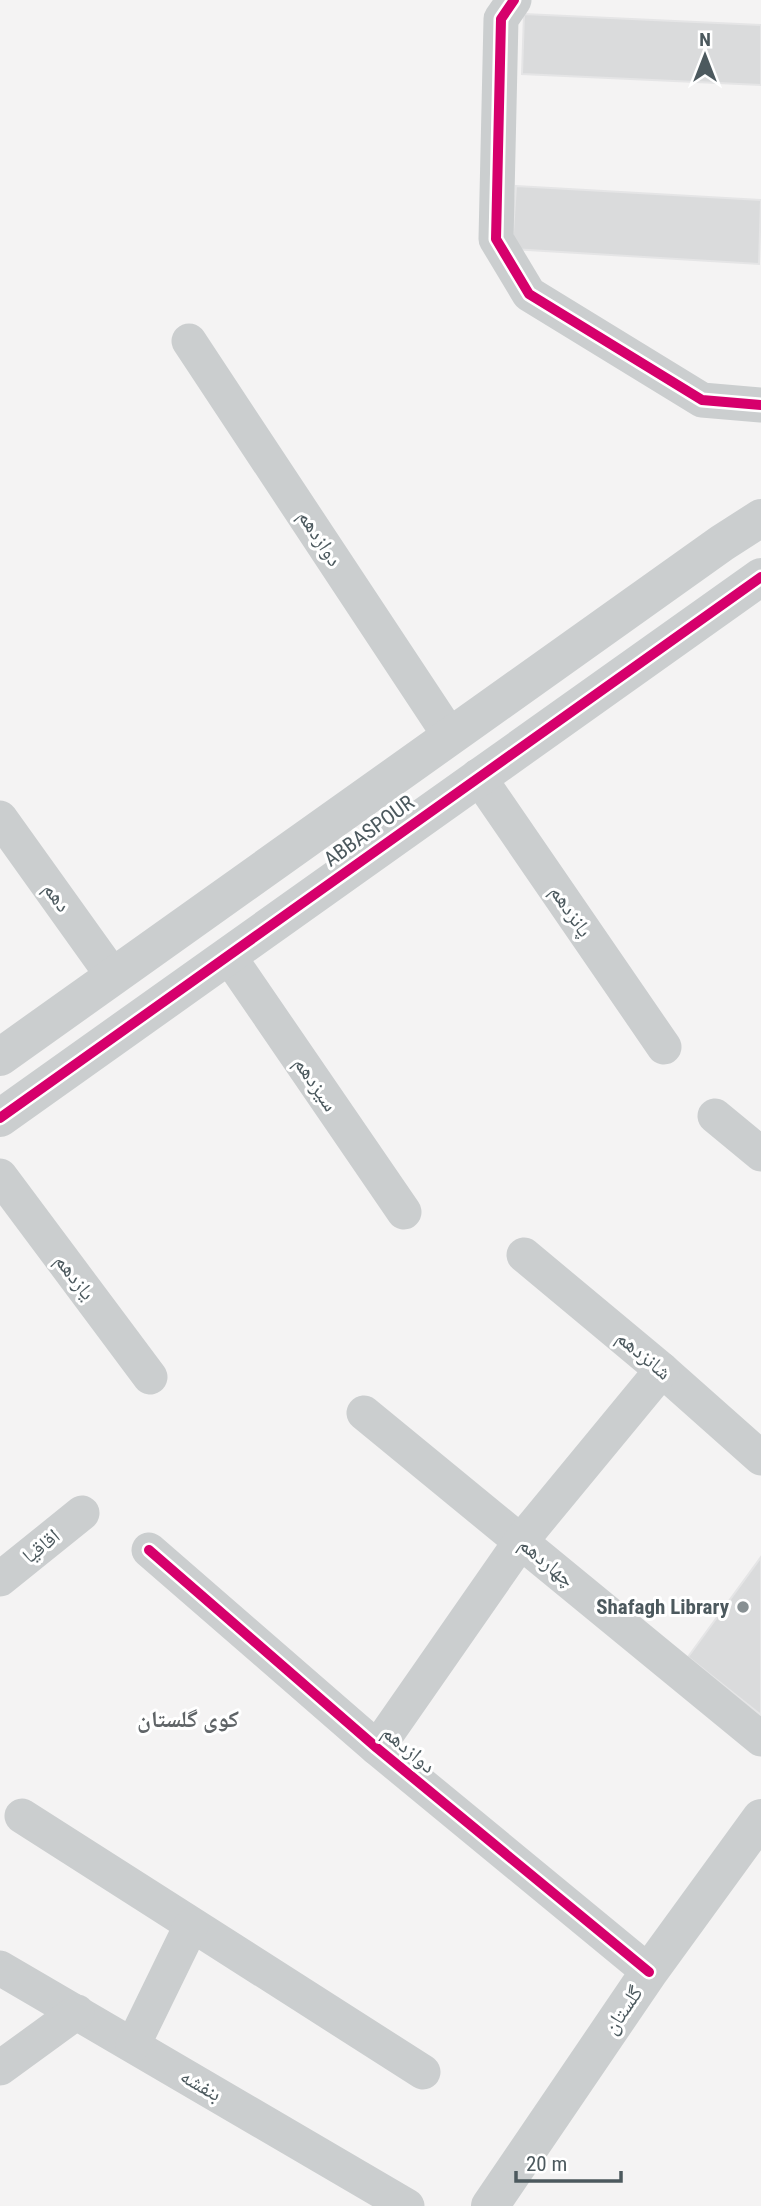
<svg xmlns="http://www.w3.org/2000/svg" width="761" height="2206" font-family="'Roboto Condensed','Noto Naskh Arabic',sans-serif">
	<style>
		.building { fill: #dadbdc; stroke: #e5e5e6; stroke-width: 2 }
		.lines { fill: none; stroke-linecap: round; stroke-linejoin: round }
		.minor { stroke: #cbcecf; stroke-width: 35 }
		.tertiary { stroke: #cbcecf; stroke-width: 38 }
		.cycleway-casing { stroke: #fff; stroke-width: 15 }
		.cycleway { stroke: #d6006c; stroke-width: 10 }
		.poi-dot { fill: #878f92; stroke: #fff; stroke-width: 2.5 }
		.labels { text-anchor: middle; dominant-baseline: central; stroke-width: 6; stroke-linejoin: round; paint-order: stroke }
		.street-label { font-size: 21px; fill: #4c595e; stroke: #fff }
		.poi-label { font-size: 21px; font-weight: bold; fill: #4c595e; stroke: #fff; text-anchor: end }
		.neighbourhood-label { font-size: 23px; font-weight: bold; fill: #5f6467; stroke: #fff }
	</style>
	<rect width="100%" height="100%" fill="#f4f3f3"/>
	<g class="building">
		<path d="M524 14 761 25V85L522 74Z"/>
		<path d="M516 186 761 200 759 264 512 249Z"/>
		<path d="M761 1557V1715L688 1657Z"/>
	</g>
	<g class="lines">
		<g class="minor">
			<path d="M514 0 501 19 496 239 529 294 702 400 761 405"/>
			<path d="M189 341 450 736"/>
			<path d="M478 776 664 1047"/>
			<path d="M0 818 113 976"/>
			<path d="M228 955 404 1212"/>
			<path d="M715 1116 761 1154"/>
			<path d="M0 1176 150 1377"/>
			<path d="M524 1255 662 1370 761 1458"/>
			<path d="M364 1413 761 1739"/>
			<path d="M149 1550 377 1748 649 1972"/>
			<path d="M0 1579 82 1513"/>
			<path d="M377 1748 521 1541 662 1370"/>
			<path d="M22 1816 423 2072"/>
			<path d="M0 1968 407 2206"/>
			<path d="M133 2045 191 1926"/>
			<path d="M0 2068 77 2012"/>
		</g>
		<g class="tertiary">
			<path d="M0 1057 722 543 761 518"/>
			<path d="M0 1118 761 577"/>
			<path d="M490 2206 649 1972 761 1818"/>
		</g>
		<defs>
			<g id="cycleway">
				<path d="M514 0 501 19 496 239 529 294 702 400 761 405"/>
				<path d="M0 1118 761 577"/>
				<path d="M149 1550 377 1748 649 1972"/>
			</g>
		</defs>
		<use href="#cycleway" class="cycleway-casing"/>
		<use href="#cycleway" class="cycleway"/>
	</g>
	<circle class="poi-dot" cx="743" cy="1607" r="7"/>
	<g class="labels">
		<g class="street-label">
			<text transform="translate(320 538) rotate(57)">دوازدهم</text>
			<text transform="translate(369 831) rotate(-36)">ABBASPOUR</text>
			<text transform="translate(57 897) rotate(54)">دهم</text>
			<text transform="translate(571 911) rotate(56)">پانزدهم</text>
			<text transform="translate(316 1084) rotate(56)">سیزدهم</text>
			<text transform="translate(75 1277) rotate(53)">یازدهم</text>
			<text transform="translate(644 1355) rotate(40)">شانزدهم</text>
			<text transform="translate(41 1546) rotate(-39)">اقاقیا</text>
			<text transform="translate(547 1562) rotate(40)">چهاردهم</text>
			<text transform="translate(409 1749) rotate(40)">دوازدهم</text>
			<text transform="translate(623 2010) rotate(-56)">گلستان</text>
			<text transform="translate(201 2085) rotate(30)">بنفشه</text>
		</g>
		<g class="poi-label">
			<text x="729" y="1607">Shafagh Library</text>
		</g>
		<g class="neighbourhood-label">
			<text x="188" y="1719">کوی گلستان</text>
		</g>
	</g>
	<g transform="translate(705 56)" stroke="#ffffff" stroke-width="5" paint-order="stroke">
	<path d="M0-5L12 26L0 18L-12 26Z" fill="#4c595e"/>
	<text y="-10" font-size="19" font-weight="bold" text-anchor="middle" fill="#4c595e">N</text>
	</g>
	<path d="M516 2171v10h105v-10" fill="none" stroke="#4c595e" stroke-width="3.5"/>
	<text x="526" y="2171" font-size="21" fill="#4c595e" stroke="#ffffff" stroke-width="5" paint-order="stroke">20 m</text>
</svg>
